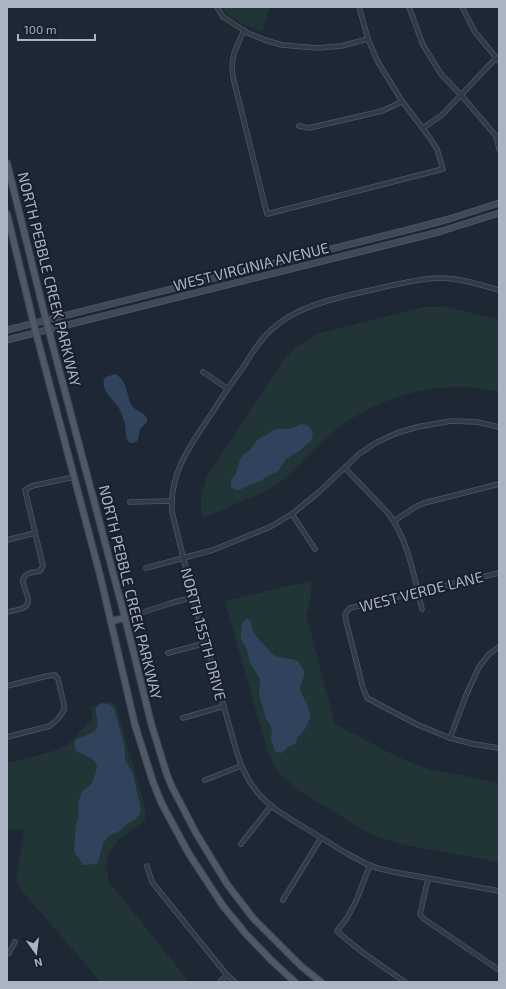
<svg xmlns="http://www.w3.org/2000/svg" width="506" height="989" font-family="'Exo 2',sans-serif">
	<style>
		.green { fill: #213537 }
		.water { fill: #31435c }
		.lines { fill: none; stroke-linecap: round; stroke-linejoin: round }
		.street-casing { stroke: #4f5764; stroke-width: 5.5 }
		.secondary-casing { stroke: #4f5764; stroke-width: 7 }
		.primary-casing { stroke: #3b434f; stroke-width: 8 }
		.street { stroke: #313a45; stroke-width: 4 }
		.secondary { stroke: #3f4958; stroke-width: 5.5 }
		.primary { stroke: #4f5866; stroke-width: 6 }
		.labels { text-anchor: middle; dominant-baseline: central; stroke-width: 4; stroke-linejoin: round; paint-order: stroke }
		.street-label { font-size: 15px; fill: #abb4c3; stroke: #171f2a }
	</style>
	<rect width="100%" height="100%" fill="#1e2835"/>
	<g class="green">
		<path d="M223 7H270L262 32 241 23 226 13Z"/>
		<path d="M423 307H445L499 319V392C442 378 379 395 333 432 314 447 299 467 280 482 269 490 257 495 245 500 231 506 217 513 203 517 198 503 203 489 207 476L284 360 297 347 317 334Z"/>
		<path d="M311 581 312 583 309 607 306 614 335 724 382 749 407 761 430 770 446 772 499 783V862L405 845 377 837 365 831 300 791 282 776 275 767 268 753 225 601Z"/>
		<path d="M102 702H112L116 705 145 808V820L119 839 113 846 109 854 106 865 110 886 114 888 189 982H101L23 892 16 879 24 833 23 831 22 830 7 829V763L54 751 68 745 93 718 91 707Z"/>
	</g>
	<g class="water">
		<path d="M115 374C127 380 126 393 131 404 134 411 143 411 147 418V422L140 429 138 440 134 443H130C125 438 126 432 125 425 124 420 122 415 120 410 115 400 101 392 104 379L106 377Z"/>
		<path d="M301 424 307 425 311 429 313 434 311 441 298 452 286 459 279 470 275 473 267 476 262 480 241 489 237 490 232 488 231 485V481L236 473 240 460 243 455 250 450 257 440 260 438 270 433 274 430 279 429H290Z"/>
		<path d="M246 619 250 620 253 631 256 636 272 654 278 657 296 660 300 664 304 671V676L300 688 301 693 307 704 310 714V718L305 729 298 737 295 744 288 747 283 752 281 753 276 752 274 749 271 739 272 729 265 716 263 707 259 696 260 681 259 677 250 663 247 650 241 638V633L242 624 244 621Z"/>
		<path d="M104 703 110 705 114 709 125 748V760L131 770 133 774 140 805 141 811 136 819 131 821 120 830 118 832 108 836 103 844 98 862 96 864 83 865 74 851 76 824 79 817 78 803 82 792 92 783 96 772 97 766 95 761 91 758 77 751C67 735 91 738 96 729 102 720 88 706 104 703Z"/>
	</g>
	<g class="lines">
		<defs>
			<g id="street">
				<path d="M217 7 223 17 248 33 265 40 282 45 318 48 341 46 368 39"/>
				<path d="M409 7 423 45 441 74 461 95 496 136 499 139"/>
				<path d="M462 7 475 32 499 61"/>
				<path d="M244 30C236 49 230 56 233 77L267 214 443 169 437 149 430 138 402 101 378 62 368 39 359 7"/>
				<path d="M299 126 309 128 382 111 395 105 402 101"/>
				<path d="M423 128 442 115 496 58"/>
				<path d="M496 136 499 149"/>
				<path d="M499 290C480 285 460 278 440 278 419 278 400 284 380 288 343 297 300 303 271 330 260 340 252 353 244 366 233 381 222 397 212 413 191 444 169 473 172 512L194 601 237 753C246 780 257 797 281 813L346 853 359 860 368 865 381 869 394 872 499 891"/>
				<path d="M203 372 228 389"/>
				<path d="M345 468 388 513C409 541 414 577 422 609"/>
				<path d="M130 502 171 501"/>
				<path d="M292 514 315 549"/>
				<path d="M394 521 417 506 424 503 499 484"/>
				<path d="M7 540 35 533"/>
				<path d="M146 568 213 550 270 527 292 514 319 492 359 454 377 442 397 433 417 427 451 421 477 422 499 427"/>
				<path d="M499 573 350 608 345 614 346 621 363 688 367 698 418 725 450 738 473 744 499 748"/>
				<path d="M7 612C12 611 18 610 23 608 37 602 17 583 25 576 28 572 36 572 40 571L43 566 25 490 32 486 74 477"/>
				<path d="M144 612 168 604 193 597"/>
				<path d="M168 653 206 643"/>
				<path d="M7 686 47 676 55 675 58 679 64 705V710L58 719 50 726 7 737"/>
				<path d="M183 718 224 706"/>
				<path d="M450 738 467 693 479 667 489 654 499 647"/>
				<path d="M205 780 241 766"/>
				<path d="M241 844 271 806"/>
				<path d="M370 865 356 901 347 918 337 931C358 951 382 966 405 982"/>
				<path d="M147 866 152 882 227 975 235 982"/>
				<path d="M428 879 420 914 424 919 499 970"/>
				<path d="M283 900 321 838"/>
				<path d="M7 954 9 953 15 942"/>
				<path d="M220 982 227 975"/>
			</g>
			<g id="secondary">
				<path d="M7 330 419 227 449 219 499 203"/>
				<path d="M7 340C147 304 287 269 427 235L442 231 499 213"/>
			</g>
			<g id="primary">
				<path d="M7 163 46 320 125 618 151 723 167 775 172 787 196 833 227 884 253 918 302 967 321 982"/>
				<path d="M7 214 36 333 100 575 135 725 153 782 162 804 189 854 223 906 246 934 272 961 295 982"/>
				<path d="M111 621 125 618"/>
			</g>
		</defs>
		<use href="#street" class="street-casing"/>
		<use href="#secondary" class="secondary-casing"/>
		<use href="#primary" class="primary-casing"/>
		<use href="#street" class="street"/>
		<use href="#secondary" class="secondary"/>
		<use href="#primary" class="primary"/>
	</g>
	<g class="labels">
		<g class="street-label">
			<text transform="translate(251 266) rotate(-14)">WEST VIRGINIA AVENUE</text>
			<text transform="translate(50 279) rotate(76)">NORTH PEBBLE CREEK PARKWAY</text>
			<text transform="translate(421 591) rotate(-14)">WEST VERDE LANE</text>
			<text transform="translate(131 592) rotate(76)">NORTH PEBBLE CREEK PARKWAY</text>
			<text transform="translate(204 634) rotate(75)">NORTH 155TH DRIVE</text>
		</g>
	</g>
	<rect width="506" height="989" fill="none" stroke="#abb4c3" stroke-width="16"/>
	<g transform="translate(36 953) rotate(166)" stroke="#171f2a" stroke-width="3" paint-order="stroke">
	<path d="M0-3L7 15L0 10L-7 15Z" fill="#abb4c3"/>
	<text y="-6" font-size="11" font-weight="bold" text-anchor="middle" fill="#abb4c3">N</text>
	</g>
	<path d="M18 34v6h77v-6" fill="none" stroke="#abb4c3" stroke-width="2"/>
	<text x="24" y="34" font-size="12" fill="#abb4c3" stroke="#171f2a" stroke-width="3" paint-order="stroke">100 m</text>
</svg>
